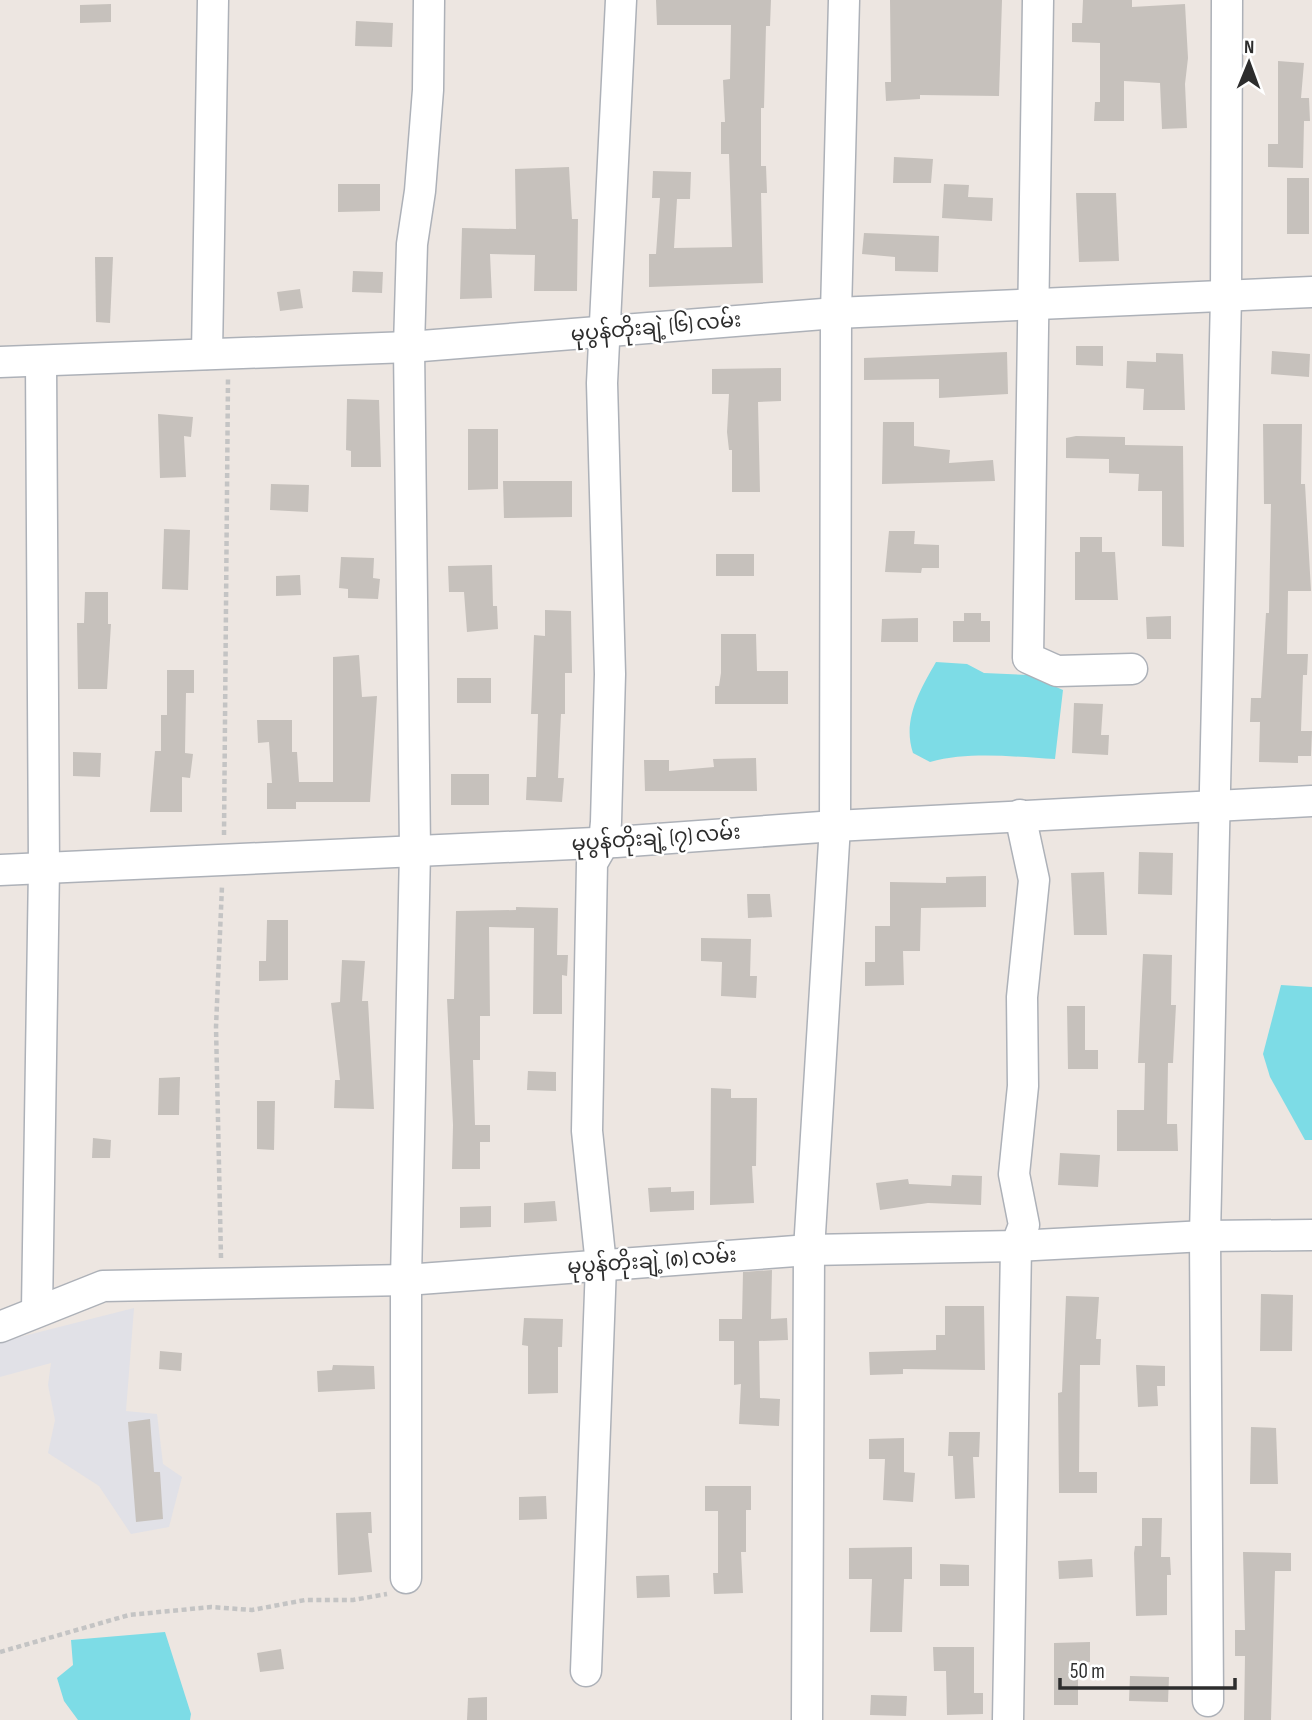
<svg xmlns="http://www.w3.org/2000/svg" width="1312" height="1720" font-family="'Sofia Sans Condensed','Noto Sans Myanmar',sans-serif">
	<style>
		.industrial { fill: #e1e1e7 }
		.water { fill: #7ddce6 }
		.building { fill: #c6c1bc }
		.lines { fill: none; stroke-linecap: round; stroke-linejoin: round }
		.minor-casing { stroke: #adb1b8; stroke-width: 33 }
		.path { stroke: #c4c4c4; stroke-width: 4.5; stroke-dasharray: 5 3.5; stroke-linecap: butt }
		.minor { stroke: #fff; stroke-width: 30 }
		.labels { text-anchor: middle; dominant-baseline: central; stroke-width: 5; stroke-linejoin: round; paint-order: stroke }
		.street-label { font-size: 21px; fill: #2d2d2d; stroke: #fff }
	</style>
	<rect width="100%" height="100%" fill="#ede6e1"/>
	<path class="industrial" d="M134 1308 126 1411 157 1414 163 1464 182 1477 169 1527 131 1534 99 1486 48 1453 55 1420 48 1385 51 1363 0 1377V1342Z"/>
	<g class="water">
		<path d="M936 662 967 664 984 673 1029 675 1063 690 1055 759C1015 757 970 751 930 762L913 753C902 720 920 690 936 662Z"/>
		<path d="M1281 985 1312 987V1140H1305L1270 1077 1263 1054Z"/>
		<path d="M165 1632 191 1714 190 1720H78L64 1701 57 1678 73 1665 71 1640Z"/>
	</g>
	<g class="building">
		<path d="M656 0H771L770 26H766L764 108H761V166H766L767 193H761L763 283 649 287V254H656L660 198H652L653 171 691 172 690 199H677L674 248 732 247 729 154H721V122H725L723 80 730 79 731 25H657Z"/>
		<path d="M890 0H1002L999 96 920 95V99L886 101 885 82H891Z"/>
		<path d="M1083 0H1132V7L1185 4 1188 58 1185 84 1187 128 1162 129 1160 83 1124 81V121H1094L1095 102H1100V43L1072 42V23H1082Z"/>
		<path d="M111 4V22L80 23V5Z"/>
		<path d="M356 21 393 23 392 47 355 46Z"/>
		<path d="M1278 61 1304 63 1301 98H1309L1310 121H1304L1303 168 1268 167V144H1278Z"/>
		<path d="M894 157 933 159 931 183H893Z"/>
		<path d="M569 167 572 219H578L577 291H534L535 255 490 254 492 298 460 299 462 228 516 229 515 169Z"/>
		<rect x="1287" y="178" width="22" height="56"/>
		<path d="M338 184H380V211L338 212Z"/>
		<path d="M944 184 969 185 968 197 993 198 992 221 942 218Z"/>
		<path d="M1076 193H1116L1119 261 1079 262Z"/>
		<path d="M864 233 939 236 938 272 895 271V257L862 254Z"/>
		<path d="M95 257H113L110 323 96 322Z"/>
		<path d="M353 271 383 272 382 293 352 292Z"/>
		<path d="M300 289 303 308 280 311 277 292Z"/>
		<path d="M1076 346H1103V366L1076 365Z"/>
		<path d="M1272 351 1310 354 1309 377 1271 374Z"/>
		<path d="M1007 352 1008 394 939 398V379L864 380V358Z"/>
		<path d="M1156 353 1183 354 1185 410H1143L1144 389 1126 388 1127 361 1156 362Z"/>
		<path d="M781 368V401L758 402 760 492H732V450H729L727 432 729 394H712V369Z"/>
		<path d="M347 399 379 400 381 467H351V451L346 450Z"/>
		<path d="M158 414 193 417 191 437 184 436 186 477 160 478Z"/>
		<path d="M883 422H914V446L950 450 949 463 993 460 995 481 882 484Z"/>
		<path d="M1263 424H1302L1301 484H1305L1311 591H1288L1287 654H1308L1307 675H1303L1301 731H1312L1311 756H1298V763L1259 762 1260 722H1250L1251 698H1261L1266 613H1269L1271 504H1264Z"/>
		<path d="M468 429H498V489L468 490Z"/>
		<path d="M1076 436 1125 437V445L1183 446 1184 547 1162 546V491H1138L1139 474 1109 473V459L1066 458V438Z"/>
		<path d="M503 481H572V517L504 518Z"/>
		<path d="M271 484 309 485 308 512 270 510Z"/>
		<path d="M164 529 190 530 188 590 162 589Z"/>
		<path d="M889 531H915L914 544 939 545V568H922L921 573 885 572Z"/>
		<path d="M1080 537H1102V552H1115L1118 600H1075V552H1080Z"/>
		<rect x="716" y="554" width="38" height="22"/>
		<path d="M341 557 374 558 373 578 380 579 378 599 348 598V589L339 588Z"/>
		<path d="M492 565 493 606H497L498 629 467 632 464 592H449L448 566Z"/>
		<path d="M300 575 301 595 276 596V576Z"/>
		<path d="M85 592H108V624H111L107 689H78L77 623H84Z"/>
		<path d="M545 610 571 611 572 673H565V714H561L558 778H564L562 802 526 800 527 777H536L538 714H531L534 635 545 636Z"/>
		<path d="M964 613H981V621H990V642H953V621H964Z"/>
		<path d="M1171 616V639H1147L1146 617Z"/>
		<path d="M918 618V642H881L882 619Z"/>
		<path d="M721 634H756L757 671H788V704H715V686H719L721 673Z"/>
		<path d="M359 655 362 697 377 696 370 802H296V809H267V783H272L269 742 258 743 257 720H292V752H297L299 782H333V657Z"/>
		<path d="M167 670H194V693H186L185 753 193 754 190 778 182 777V812H150L155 751H161V715H167Z"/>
		<rect x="457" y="678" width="34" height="25"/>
		<path d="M1074 703 1103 704 1101 735H1109L1108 755 1072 753Z"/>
		<path d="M73 752 101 753 100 777 73 776Z"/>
		<path d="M756 758 757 791H645L644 760H669V771L714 767 713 759Z"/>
		<rect x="451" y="774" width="38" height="31"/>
		<path d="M1139 852 1173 853 1172 895 1138 894Z"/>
		<path d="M1104 872 1107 935H1074L1071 873Z"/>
		<path d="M986 876V907L921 908 920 951H903L904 985 865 986V962H875V926H890V882L946 883V877Z"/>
		<path d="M747 894H770L772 917 748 918Z"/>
		<path d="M516 907 558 908 557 955H568L567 976 562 975V1014H533L534 928 489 927 490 1016H480V1060H473L475 1125H490V1142H480V1169H452L453 1125 447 999H454L456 911 516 910Z"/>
		<path d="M267 920H288V980L259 981V961H266Z"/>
		<path d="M701 938 751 939 750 976H757L756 998 721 996 722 962 701 961Z"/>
		<path d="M1143 954 1172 955 1171 1005H1176L1173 1063H1168L1167 1124H1177L1178 1151H1117V1110H1144L1145 1063H1138Z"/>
		<path d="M342 960 365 961 362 1001H368L374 1109 334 1108 335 1080H340L331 1003 340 1002Z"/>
		<path d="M1067 1006H1085V1050H1098V1069H1068Z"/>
		<path d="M528 1071 556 1072V1091L527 1090Z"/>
		<path d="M180 1077 179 1115H158L159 1078Z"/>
		<path d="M711 1088 731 1089V1098H757L756 1166H752L754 1203 710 1205Z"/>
		<path d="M257 1101H275L274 1150 257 1149Z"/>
		<path d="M93 1138 111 1140 110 1158H92Z"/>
		<path d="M1060 1153 1100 1155 1098 1187 1058 1185Z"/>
		<path d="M952 1175 982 1176 981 1205 928 1203 880 1210 876 1183 908 1179 909 1184 951 1186Z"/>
		<path d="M671 1187V1192L694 1191V1210L650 1212 648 1188Z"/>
		<path d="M555 1201 557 1221 524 1223V1203Z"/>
		<path d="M491 1206V1227L460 1228V1207Z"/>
		<path d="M772 1270 771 1319 787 1318 788 1340 759 1341 760 1398 780 1399 779 1426 739 1424 741 1384 734 1385V1341H719V1319H742L743 1272Z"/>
		<path d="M1261 1294 1293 1295 1292 1351H1260Z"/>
		<path d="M1066 1296 1099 1297 1096 1339H1101L1100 1365H1080L1079 1472H1097V1493H1059L1058 1393 1062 1392Z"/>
		<path d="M945 1306H984L985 1370 903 1369V1374L870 1375 869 1352 936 1350V1335H945Z"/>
		<path d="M524 1318 563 1319 562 1347H558V1393L528 1394V1346L522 1345Z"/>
		<path d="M160 1351 182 1353 181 1371 159 1369Z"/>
		<path d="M333 1365 374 1366 375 1389 318 1392 317 1371 332 1370Z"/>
		<path d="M1136 1365 1165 1366V1386H1157L1158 1406 1138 1407Z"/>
		<path d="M150 1419 154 1472H160L163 1519 136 1522 128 1422Z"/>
		<path d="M1251 1427 1276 1428 1278 1484H1250Z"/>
		<path d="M949 1432H980L979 1457H973L975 1498 955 1499 953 1456H948Z"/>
		<path d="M904 1438V1472L915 1473 913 1502 883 1500 885 1459H869V1439Z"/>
		<path d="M705 1486H751V1510H746V1552H741L743 1593 714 1594 713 1573H718V1511H705Z"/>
		<path d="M546 1496 547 1519 519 1520V1497Z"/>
		<path d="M371 1512 372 1533H368L372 1572 338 1575 336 1513Z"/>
		<path d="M1142 1518H1162L1161 1557H1170L1171 1575H1167V1615L1136 1616 1134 1553 1135 1546H1142Z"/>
		<path d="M912 1547V1579H904L902 1632H870L872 1579H849V1548Z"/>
		<path d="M1243 1552 1291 1553V1571H1275L1271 1720H1244L1245 1656H1235V1630H1245Z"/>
		<path d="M1092 1559 1093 1577 1059 1579 1058 1561Z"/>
		<path d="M940 1564 969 1565V1586H940Z"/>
		<path d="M669 1575 670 1597 637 1598 636 1576Z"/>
		<path d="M1090 1642V1662L1078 1663V1705H1054V1643Z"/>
		<path d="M933 1647H974V1693H983V1714L947 1715 946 1671H934Z"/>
		<path d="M281 1649 284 1669 260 1672 257 1653Z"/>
		<path d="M1130 1676 1169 1677 1168 1702 1129 1701Z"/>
		<path d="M871 1695 907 1696 906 1716 870 1715Z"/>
		<path d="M487 1697V1720H467L468 1698Z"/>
	</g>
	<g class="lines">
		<defs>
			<g id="minor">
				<path d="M1038 0 1028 658 1057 671 1132 669"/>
				<path d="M207 354 213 0"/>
				<path d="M0 362 409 347 836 313 1312 292"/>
				<path d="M0 870 616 842 835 826 1312 801"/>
				<path d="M37 1310 44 868 41 361"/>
				<path d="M0 1327 103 1286 406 1280 809 1250 1016 1246 1205 1236 1312 1235"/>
				<path d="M406 1578V1280L415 850 409 347 412 244 420 191 428 90 429 0"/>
				<path d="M586 1671 601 1265 587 1131 592 863 604 842 606 822 610 674 602 383 621 0"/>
				<path d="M1208 1701 1205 1236 1226 296 1227 0"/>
				<path d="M807 1720 809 1250 835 826 836 313 844 0"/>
				<path d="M1008 1720 1016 1246 1024 1225 1014 1174 1023 1086 1022 997 1034 880 1020 815"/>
			</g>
		</defs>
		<use href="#minor" class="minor-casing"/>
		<g class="path">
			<path d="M224 835 228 378"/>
			<path d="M221 1258 216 1027 222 886"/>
			<path d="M0 1652 129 1615 211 1607 252 1610 305 1600H353L387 1594"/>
		</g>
		<use href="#minor" class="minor"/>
	</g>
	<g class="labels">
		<g class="street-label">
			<text transform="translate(656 327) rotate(-5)">မုပွန်တိုးချဲ့ (၆) လမ်း</text>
			<text transform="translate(656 838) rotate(-4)">မုပွန်တိုးချဲ့ (၇) လမ်း</text>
			<text transform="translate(652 1261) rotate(-4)">မုပွန်တိုးချဲ့ (၈) လမ်း</text>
		</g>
	</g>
	<g transform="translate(1249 63) rotate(1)" stroke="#ffffff" stroke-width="5" paint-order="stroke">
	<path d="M0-5L12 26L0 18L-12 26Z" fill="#2d2d2d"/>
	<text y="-10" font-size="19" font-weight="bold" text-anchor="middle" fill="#2d2d2d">N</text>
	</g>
	<path d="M1060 1678v10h175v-10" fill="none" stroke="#2d2d2d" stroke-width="3.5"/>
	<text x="1070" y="1678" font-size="21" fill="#2d2d2d" stroke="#ffffff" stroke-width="5" paint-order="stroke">50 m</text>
</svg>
